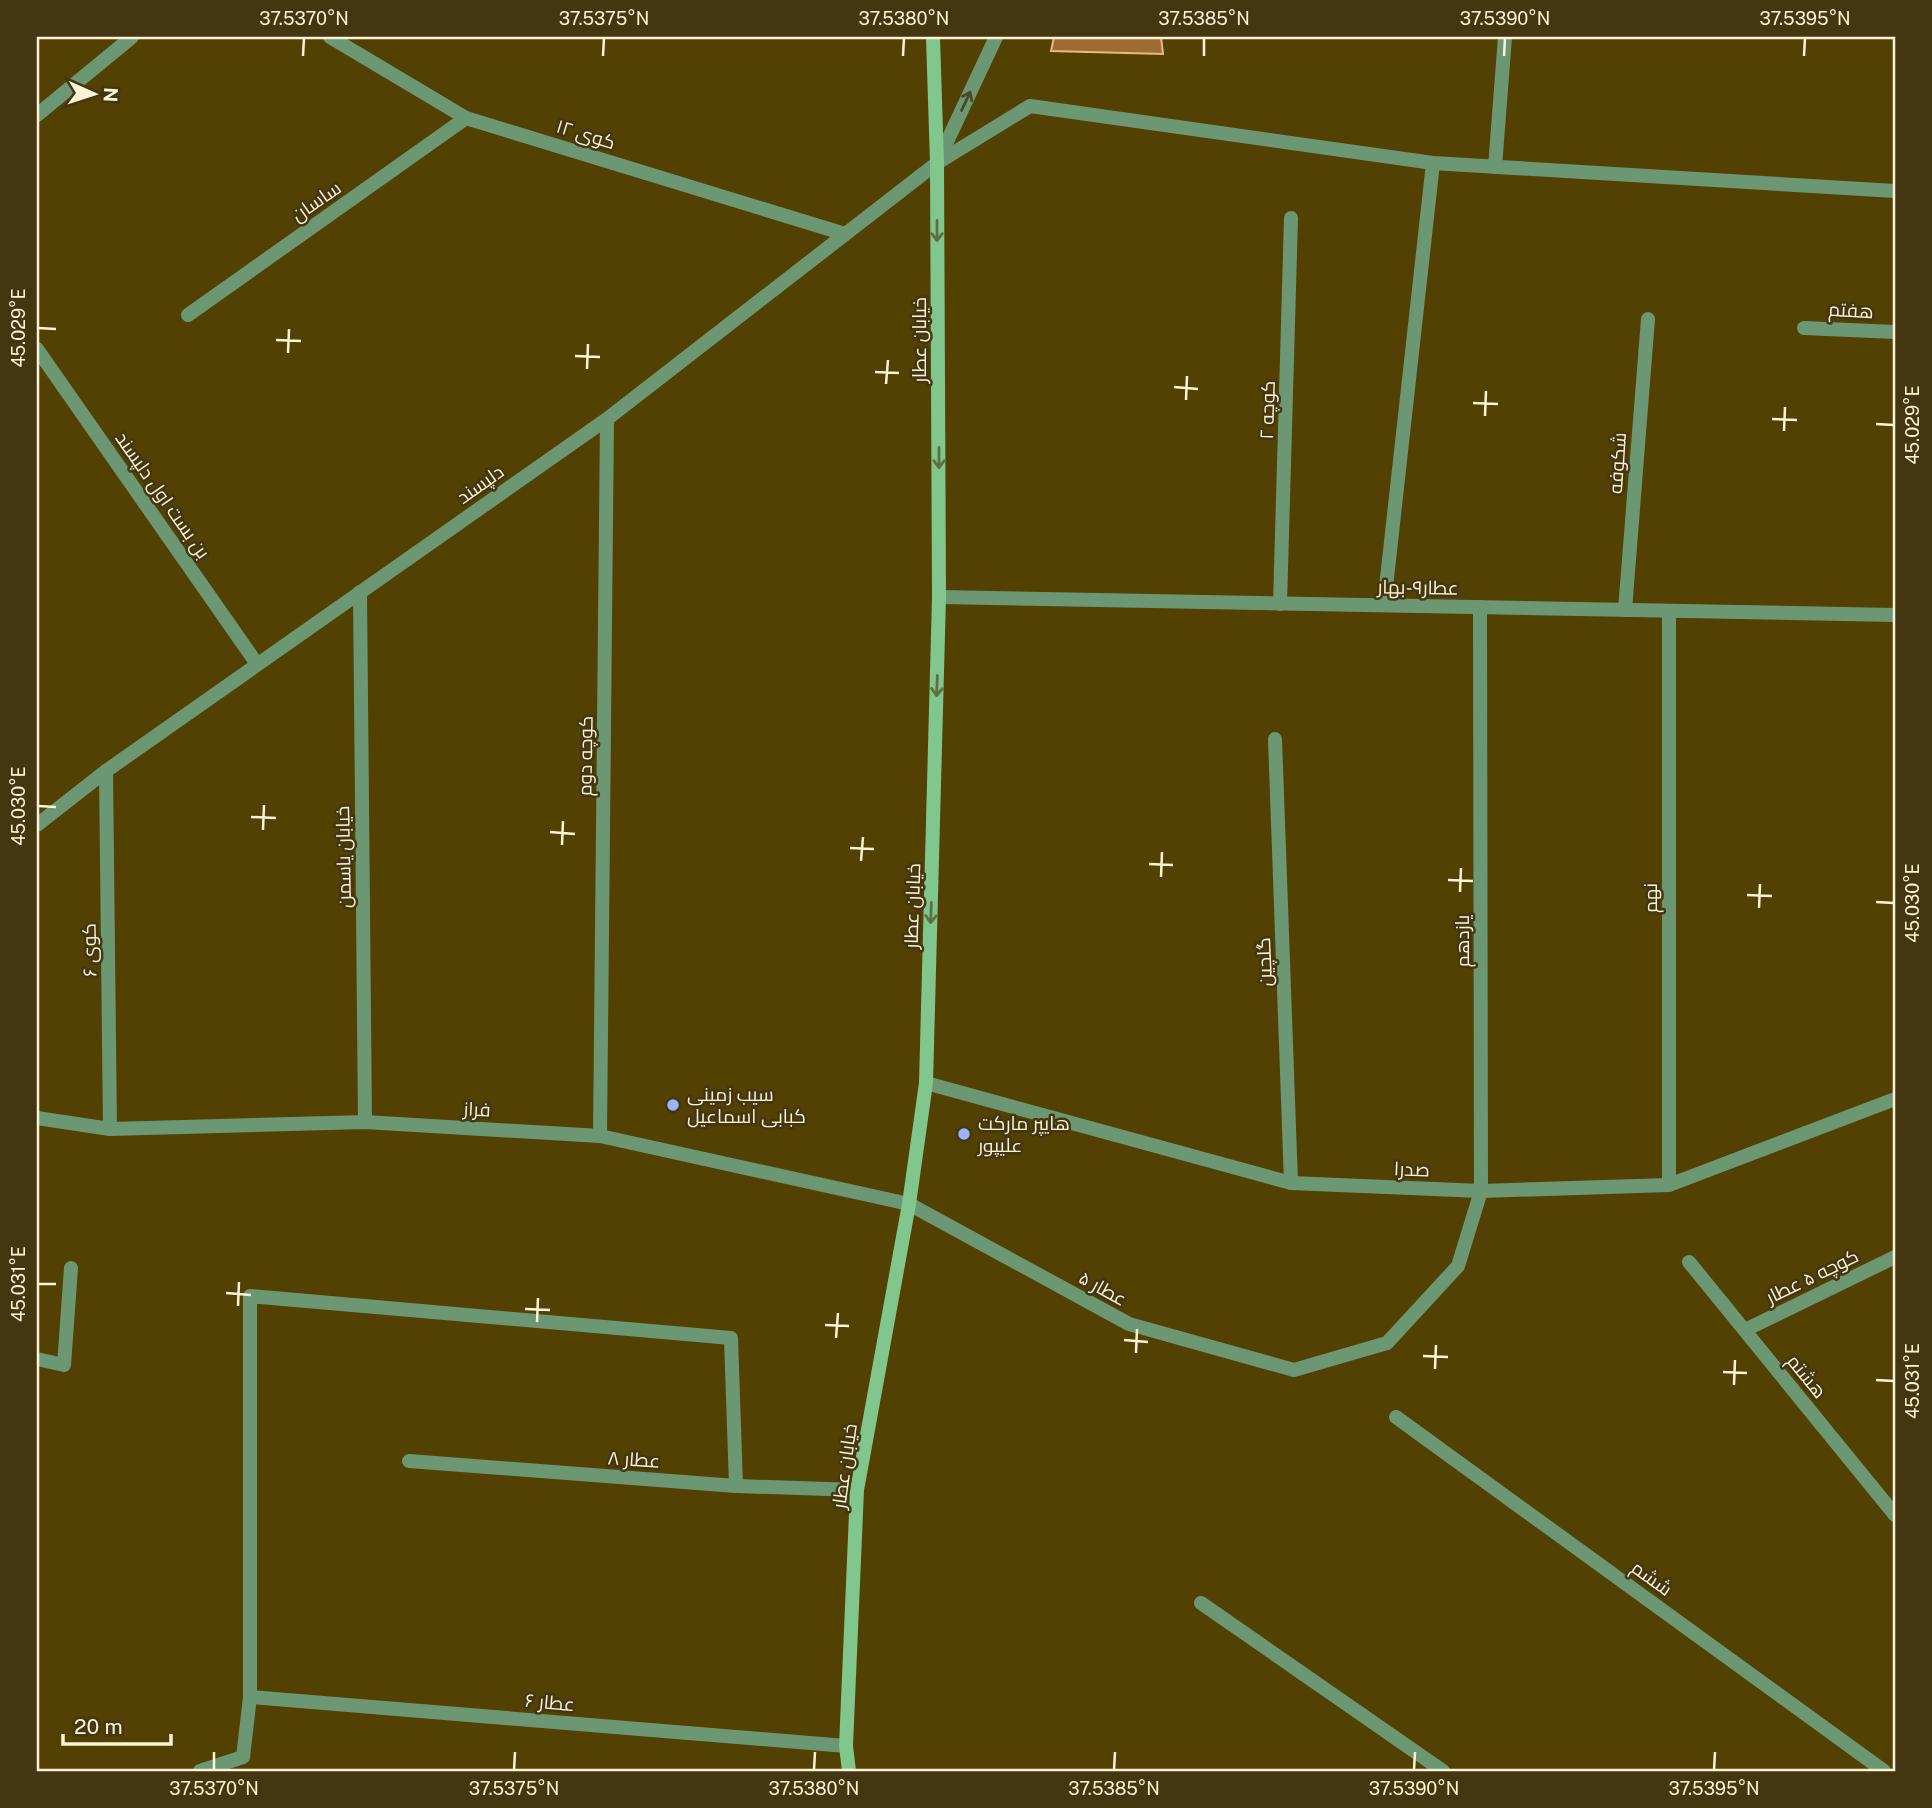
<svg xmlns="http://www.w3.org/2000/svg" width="1932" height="1808" font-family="'Public Sans',Cairo,sans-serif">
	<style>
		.building { fill: #9c6c33; stroke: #ecb87f; stroke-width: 2 }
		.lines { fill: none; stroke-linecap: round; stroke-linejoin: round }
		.minor { stroke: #6c9773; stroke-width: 14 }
		.tertiary { stroke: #6c9773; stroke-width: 14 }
		.secondary { stroke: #81c68c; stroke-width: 14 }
		.oneway { stroke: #4c4925 }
		.oneway2 { stroke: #5c7042 }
		.ticks { fill: none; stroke: #fef3d7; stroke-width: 2.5 }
		.poi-dot { fill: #9ab5fd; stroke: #443611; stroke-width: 2.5 }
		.labels { text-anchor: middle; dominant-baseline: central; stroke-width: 5; stroke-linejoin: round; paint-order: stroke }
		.street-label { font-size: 19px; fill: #fef3d7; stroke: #443611 }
		.poi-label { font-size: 19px; fill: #fef3d7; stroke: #443611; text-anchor: start }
		.neatline { fill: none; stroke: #fef3d7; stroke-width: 2.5 }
		.ticks-label { font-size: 18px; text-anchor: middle; fill: #fef3d7 }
	</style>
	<rect width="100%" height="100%" fill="#534003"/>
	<path class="building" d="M1054 37H1161L1163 54 1051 51Z"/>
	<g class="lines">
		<g class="minor">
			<path d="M330 37 466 118 845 234"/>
			<path d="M37 115 132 37"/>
			<path d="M937 163 1030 106 1433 163 1895 191"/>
			<path d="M1495 167 1505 37"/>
			<path d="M188 315 466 118"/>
			<path d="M1804 328 1895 332"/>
			<path d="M37 349 257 664"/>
			<path d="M360 592 365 1122"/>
			<path d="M939 597 1895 615"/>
			<path d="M1280 604 1291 218"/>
			<path d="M1384 605 1433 163"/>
			<path d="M1625 610 1648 319"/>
			<path d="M1275 739 1291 1183"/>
			<path d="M106 771 110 1129"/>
			<path d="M600 1136 607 419"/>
			<path d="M1669 1185V611"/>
			<path d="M909 1204 1129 1324 1294 1370 1387 1343 1458 1266 1481 1191 1480 607"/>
			<path d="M1689 1262 1895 1515"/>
			<path d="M1745 1330 1895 1257"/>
			<path d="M37 1359 64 1365 71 1268"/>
			<path d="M1396 1417 1884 1771"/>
			<path d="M409 1461 736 1486 857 1490"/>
			<path d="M1201 1603 1443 1771"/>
			<path d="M250 1697 846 1746"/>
			<path d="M200 1771 243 1757 250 1697V1296L731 1338 736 1486"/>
		</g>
		<g class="tertiary">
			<path d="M37 825 106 771 607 419 937 163 996 37"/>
			<path d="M926 1083 1291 1183 1481 1191 1669 1185 1895 1099"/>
			<path d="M37 1118 110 1129 365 1122 600 1136 909 1204"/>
		</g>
		<path class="secondary" d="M849 1771 846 1746 857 1490 909 1204 926 1083 939 597 937 163 933 37"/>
	</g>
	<defs><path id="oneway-shaft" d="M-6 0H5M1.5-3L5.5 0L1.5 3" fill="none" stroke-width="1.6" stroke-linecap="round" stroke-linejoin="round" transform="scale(1.75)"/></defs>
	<use class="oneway" href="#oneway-shaft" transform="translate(966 101) rotate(-65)"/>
	<g class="oneway2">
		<use href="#oneway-shaft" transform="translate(937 231) rotate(90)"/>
		<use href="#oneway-shaft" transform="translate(939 458) rotate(90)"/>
		<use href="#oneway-shaft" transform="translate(937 686) rotate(92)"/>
		<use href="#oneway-shaft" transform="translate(931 913) rotate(92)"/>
	</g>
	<path class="ticks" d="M303 56 304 38M603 56 604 38M903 56 904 38M1204 56V38M1504 56 1505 38M1804 56 1805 38M38 328 56 329M276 340 301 341M288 353 289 329M575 356 600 357M587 369 588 344M875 372 899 373M886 384 888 360M1174 387 1198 389M1186 400 1187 376M1473 403 1498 404M1485 416 1486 391M1772 419 1797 420M1876 424 1894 425M1784 431 1785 407M38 806 56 807M251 817 276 818M263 830 264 805M550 832 575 834M562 845 563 821M850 848 874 849M861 861 863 837M1149 864 1173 865M1161 877 1162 852M1448 880 1473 881M1460 892 1461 868M1747 895 1772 896M1876 902 1894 903M1759 908 1760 884M38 1284H56M226 1293 251 1295M238 1306 239 1282M525 1309 550 1310M537 1322 538 1298M825 1325 849 1326M836 1338 838 1313M1124 1340 1148 1342M1136 1353 1137 1329M1423 1356 1448 1357M1435 1369 1436 1345M1723 1372 1747 1373M1876 1380 1894 1381M1734 1385 1735 1360M214 1770V1752M514 1770 515 1752M814 1770 815 1752M1114 1770 1115 1752M1414 1770 1415 1752M1714 1770 1715 1752"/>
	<g class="poi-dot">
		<circle cx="673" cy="1105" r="7"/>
		<circle cx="964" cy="1134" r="7"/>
	</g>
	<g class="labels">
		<g class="street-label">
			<text transform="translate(586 134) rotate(17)">کوی ۱۲</text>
			<text transform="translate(316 201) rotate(-35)">ساسان</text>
			<text transform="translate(1851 310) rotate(3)">هفتم</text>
			<text transform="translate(919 340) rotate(-90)">خیابان عطار</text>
			<text transform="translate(1267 410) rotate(-88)">کوچه ۲</text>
			<text transform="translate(1617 463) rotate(-86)">شکوفه</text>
			<text transform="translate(480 484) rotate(-35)">دلپسند</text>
			<text transform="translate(163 495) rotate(55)">بن بست اول دلپسند</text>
			<text transform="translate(1418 587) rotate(1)">عطار۹-بهار</text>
			<text transform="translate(585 756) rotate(-89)">کوچه دوم</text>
			<text transform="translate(343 857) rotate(-91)">خیابان یاسمن</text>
			<text transform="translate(1650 898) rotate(-90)">نهم</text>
			<text transform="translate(912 906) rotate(-88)">خیابان عطار</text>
			<text transform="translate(1462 941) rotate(-90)">یازدهم</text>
			<text transform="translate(89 950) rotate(-91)">کوی ۶</text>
			<text transform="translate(1264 962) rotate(-92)">گلچین</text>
			<text transform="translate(477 1109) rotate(3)">فراز</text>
			<text transform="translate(1412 1169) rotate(2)">صدرا</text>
			<text transform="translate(1812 1276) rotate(-26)">کوچه ۵ عطار</text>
			<text transform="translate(1103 1288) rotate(29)">عطار ۵</text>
			<text transform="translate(1807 1376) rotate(51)">هشتم</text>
			<text transform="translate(634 1459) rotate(4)">عطار ۸</text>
			<text transform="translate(844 1466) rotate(-82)">خیابان عطار</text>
			<text transform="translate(1652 1578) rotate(36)">ششم</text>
			<text transform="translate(550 1702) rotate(5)">عطار ۶</text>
		</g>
		<g class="poi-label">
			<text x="687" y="1094">سیب زمینی<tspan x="687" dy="22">کبابی اسماعیل</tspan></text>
			<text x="978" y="1123">هایپر مارکت<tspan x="978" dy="22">علیپور</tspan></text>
		</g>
	</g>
	<rect width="1932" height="1808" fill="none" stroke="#443611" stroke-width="77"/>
	<g transform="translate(94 94) rotate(93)" stroke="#443611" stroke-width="5" paint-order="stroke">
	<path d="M0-5L12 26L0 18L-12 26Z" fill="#fef3d7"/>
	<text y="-10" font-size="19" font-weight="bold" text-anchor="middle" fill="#fef3d7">N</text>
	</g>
	<path d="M63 1734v10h108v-10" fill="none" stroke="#fef3d7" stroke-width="3.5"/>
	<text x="74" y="1734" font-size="21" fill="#fef3d7" stroke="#443611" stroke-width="5" paint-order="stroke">20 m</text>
	<rect x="38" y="38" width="1856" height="1732" class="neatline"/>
	<g class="ticks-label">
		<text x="304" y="25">37.5370°N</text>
		<text x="604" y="25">37.5375°N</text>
		<text x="904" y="25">37.5380°N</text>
		<text x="1204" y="25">37.5385°N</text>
		<text x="1505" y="25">37.5390°N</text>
		<text x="1805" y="25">37.5395°N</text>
		<text transform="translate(19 328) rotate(-90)" y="6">45.029°E</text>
		<text transform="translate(1913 425) rotate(-90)" y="6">45.029°E</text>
		<text transform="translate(19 806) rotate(-90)" y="6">45.030°E</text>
		<text transform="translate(1913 903) rotate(-90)" y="6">45.030°E</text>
		<text transform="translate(19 1284) rotate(-90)" y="6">45.031°E</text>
		<text transform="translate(1913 1381) rotate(-90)" y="6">45.031°E</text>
		<text x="214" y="1795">37.5370°N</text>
		<text x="514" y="1795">37.5375°N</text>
		<text x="814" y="1795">37.5380°N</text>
		<text x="1114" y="1795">37.5385°N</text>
		<text x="1414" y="1795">37.5390°N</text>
		<text x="1714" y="1795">37.5395°N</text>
	</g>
</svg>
